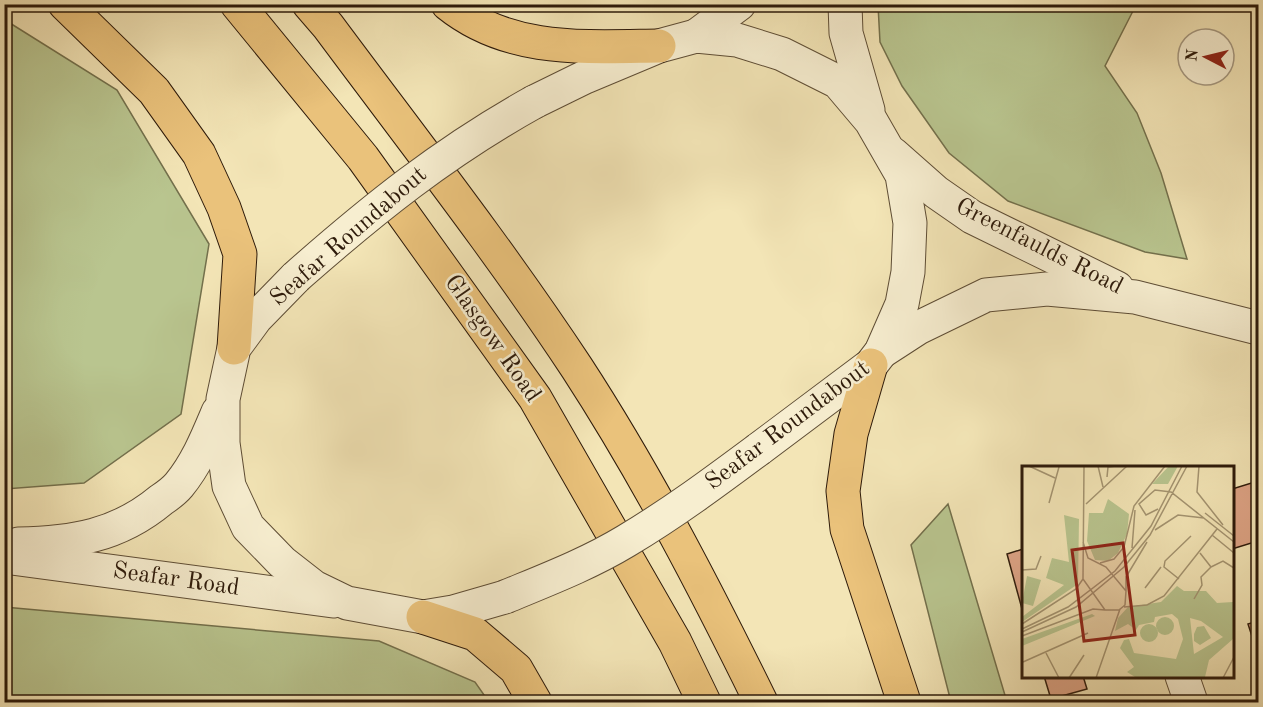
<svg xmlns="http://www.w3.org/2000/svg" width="1263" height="707" font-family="'Old Standard TT',serif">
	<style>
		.green { fill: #b9c58f; stroke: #73704c; stroke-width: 1.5 }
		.building { fill: #dda385; stroke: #2d1a0a; stroke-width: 1.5 }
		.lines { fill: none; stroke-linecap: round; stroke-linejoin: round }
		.minor-casing { stroke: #5e4d35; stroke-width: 35 }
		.major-casing { stroke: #2d1a0a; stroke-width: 35 }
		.minor { stroke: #f7eed0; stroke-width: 33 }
		.major { stroke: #eac27b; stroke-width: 33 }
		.minor-bridge-casing { stroke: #5e4d35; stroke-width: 35; stroke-linecap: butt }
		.minor-bridge { stroke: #f7eed0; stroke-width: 33 }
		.labels { text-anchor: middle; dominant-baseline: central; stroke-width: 5; stroke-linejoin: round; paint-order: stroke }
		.street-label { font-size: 24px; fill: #2d1a0a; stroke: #f7eed0 }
		.inset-road { fill: none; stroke: #a49471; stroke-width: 1.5 }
		.view { fill: #8f2418; fill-opacity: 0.15; stroke: #8f2418; stroke-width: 3 }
		.inset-edge { fill: none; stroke: #2d1a0a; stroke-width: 3 }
	</style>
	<rect width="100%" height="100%" fill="#f3e5b6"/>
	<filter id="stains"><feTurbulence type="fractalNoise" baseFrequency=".00333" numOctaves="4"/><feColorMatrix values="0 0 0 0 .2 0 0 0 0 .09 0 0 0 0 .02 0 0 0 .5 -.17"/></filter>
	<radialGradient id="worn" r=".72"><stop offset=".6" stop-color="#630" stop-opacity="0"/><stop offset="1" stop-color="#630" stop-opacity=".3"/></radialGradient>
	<g class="green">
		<path d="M878 5H1140L1135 7 1105 66 1137 113 1161 173 1187 259 1145 252 1008 201 949 153 902 86 880 42Z"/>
		<path d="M5 20 117 90 209 244 181 414 84 483 5 489Z"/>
		<path d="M948 504 1007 702H951L911 545Z"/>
		<path d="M4 607 379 641 475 682 489 702H5Z"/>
	</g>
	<g class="building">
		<path d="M1258 481V541L1232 549V489Z"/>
		<path d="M1023 549V609H1022L1007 554Z"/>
		<path d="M1258 621V655L1248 624Z"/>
		<path d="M1044 676H1083L1087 689 1051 699Z"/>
		<path d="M1092 696 1094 702H1071Z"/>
	</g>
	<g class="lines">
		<defs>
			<g id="minor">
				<path d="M845 4 846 33 868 110"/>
				<path d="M696 36 739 4"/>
				<path d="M534 102 585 77 659 46 696 36 737 40 782 54 838 82 871 121 902 175 910 223 908 272 902 304 881 352 871 365 759 449"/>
				<path d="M893 154 936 192 972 217 1117 288"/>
				<path d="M296 277 256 318 234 348 223 399V443L229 486 248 527 282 562 314 587 347 603 423 617 453 612 505 597"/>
				<path d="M881 352 918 328 986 295 1047 289 1135 297 1258 328"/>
				<path d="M18 544C72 543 118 536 161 500 167 496 174 491 179 485 197 463 207 438 218 412"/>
				<path d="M4 557 333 601"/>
				<path d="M1182 676 1191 702"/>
			</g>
			<g id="major">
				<path d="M65 4 154 91 199 154 224 208 240 254 234 348"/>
				<path d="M237 4 363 158 535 398 675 642 704 702"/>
				<path d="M309 4 328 26C412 139 499 250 577 368 646 474 705 588 761 702"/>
				<path d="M448 4C509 53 584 47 659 46"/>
				<path d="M871 365 851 434 843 491 847 529 904 702"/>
				<path d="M423 617 475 634 516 669 535 702"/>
			</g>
		</defs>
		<use href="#minor" class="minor-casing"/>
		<use href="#major" class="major-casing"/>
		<use href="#minor" class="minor"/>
		<use href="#major" class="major"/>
		<defs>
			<g id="minor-bridge">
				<path d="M296 277C373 209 444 152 534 102"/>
				<path d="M505 597C546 580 588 564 626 541 673 513 716 481 759 449"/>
			</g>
		</defs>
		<use href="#minor-bridge" class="minor-bridge-casing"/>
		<use href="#minor-bridge" class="minor-bridge"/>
	</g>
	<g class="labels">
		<g class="street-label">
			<text transform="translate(349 237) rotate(-41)">Seafar Roundabout</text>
			<text transform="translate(1039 247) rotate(27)">Greenfaulds Road</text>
			<text transform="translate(492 339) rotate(55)">Glasgow Road</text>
			<text transform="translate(788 426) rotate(-37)">Seafar Roundabout</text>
			<text transform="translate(176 580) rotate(8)">Seafar Road</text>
		</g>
	</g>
	<g transform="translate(1022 466)">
		<rect width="212" height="212" fill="#f3e5b6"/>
		<path d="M147 0H156L146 18H130ZM86 33 107 48 105 68 96 87 86 95 73 94 65 75 67 47H81ZM42 49 57 53 56 118 0 156V151L42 119 24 112 30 92 47 96ZM5 110 19 114 11 140 0 137ZM155 120 162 125H184L195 137 211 136V173L187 194 183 211H113L105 206 112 201 98 182 102 174 107 173 112 187 154 193 161 173 156 153 150 148 133 151 132 156 117 159 114 164 106 158 93 165 96 152 106 141 139 136ZM168 152 179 155 201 171 172 188ZM70 148 73 150 0 180V173ZM134 160a9 9 0 1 1 18 0a9 9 0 1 1-18 0ZM118 167a9 9 0 1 1 18 0a9 9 0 1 1-18 0ZM182 160 189 172 178 179 172 175V168L175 161Z" fill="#b9c58f" fill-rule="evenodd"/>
		<path class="inset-road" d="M7 0 33 12M76 0 81 21M177 0 175 26 201 59M85 11 86 1 94 0M27 37 37 1M64 38 105 0M136 43 124 49 117 38 133 24 149 26 212 76M183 47 212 70M133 64 156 49 182 52M190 69 212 87M61 76 66 92 84 101 104 125 103 139 97 144H83L61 113 62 0M110 82 113 44M178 87 189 101 201 95 212 102M78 97 92 93 102 81 112 40 143 0M0 104 14 103 19 90M157 113 142 101 143 95 169 70M123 122 139 101M104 125V111L125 76M172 133 180 119 179 111 189 101M102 141 125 139 142 130 195 63M0 158 54 123 61 113M0 163 46 141 93 105 129 60 160 0M0 166 54 141 102 101 128 69 165 0M0 170 71 143 83 144M24 187 37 212M1 196 66 167M47 212 62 189M74 212 98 143M201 212 212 191"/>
		<path class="view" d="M101 77 113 169 62 175 50 84Z"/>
		<rect width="212" height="212" class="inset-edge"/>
	</g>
	<rect width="1263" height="707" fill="none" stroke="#f3e5b6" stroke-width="24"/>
	<rect x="6" y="6" width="1251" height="695" fill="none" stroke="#2d1a0a" stroke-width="3"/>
	<rect x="12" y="12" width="1239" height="683" fill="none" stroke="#2d1a0a" stroke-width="1.5"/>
	<g transform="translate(1206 57) rotate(277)"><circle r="28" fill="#f7eed0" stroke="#a69981" stroke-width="1.5"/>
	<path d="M0-4.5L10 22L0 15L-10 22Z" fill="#8f2418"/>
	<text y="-9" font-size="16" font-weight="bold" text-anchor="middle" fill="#2d1a0a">N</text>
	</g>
	<rect width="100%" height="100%" filter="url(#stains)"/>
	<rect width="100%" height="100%" fill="url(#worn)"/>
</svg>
